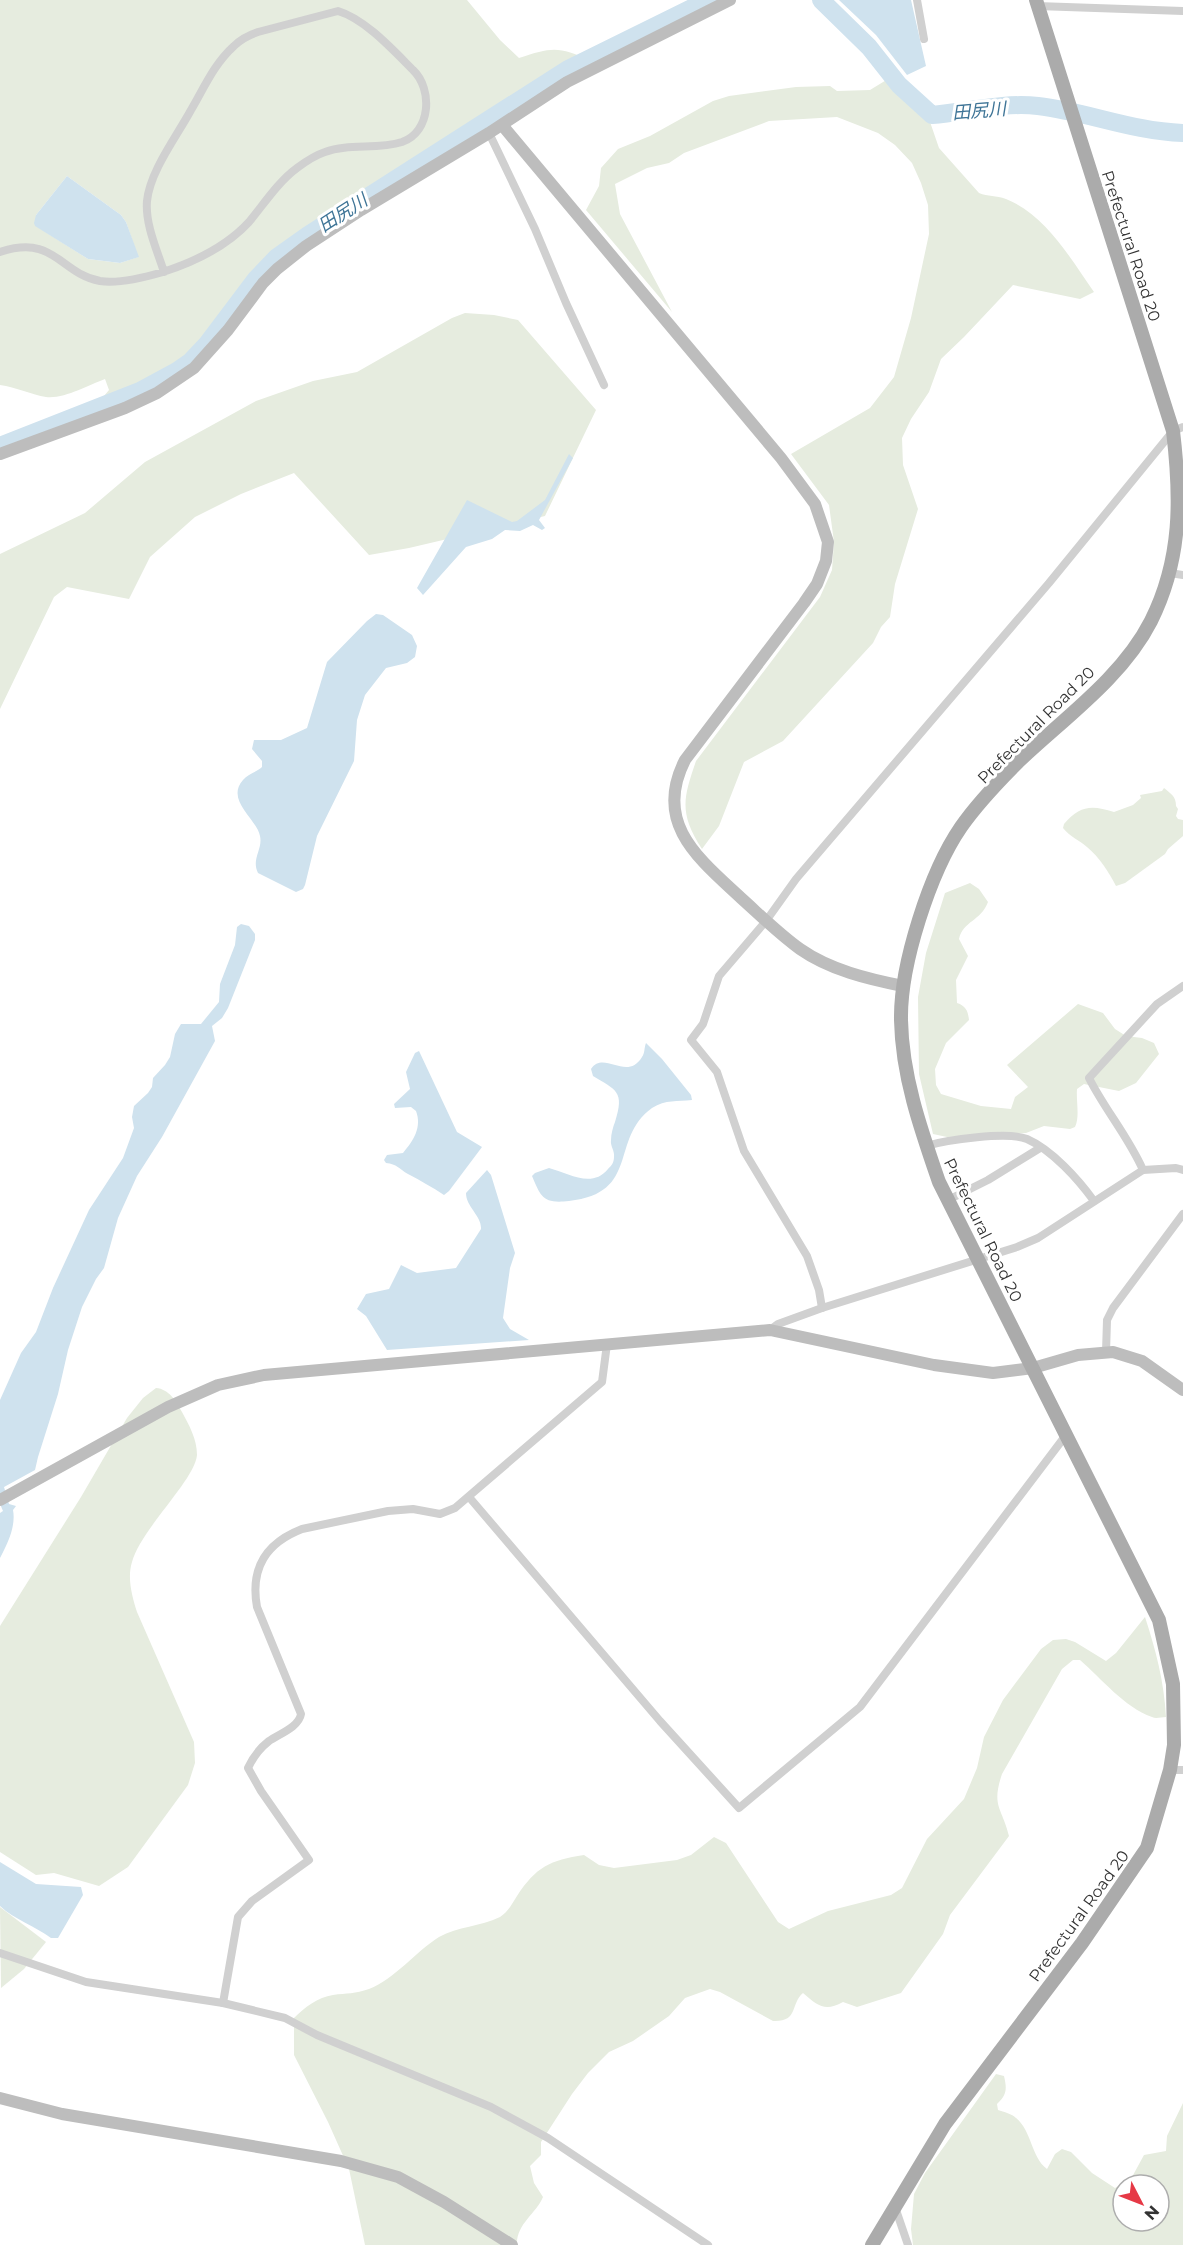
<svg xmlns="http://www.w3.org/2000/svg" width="1183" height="2245" font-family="Montserrat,'Noto Sans JP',sans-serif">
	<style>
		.green { fill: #e6ecdf; fill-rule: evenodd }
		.water { fill: #cfe2ee }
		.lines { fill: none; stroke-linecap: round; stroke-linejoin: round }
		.river { stroke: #cfe2ee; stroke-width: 18 }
		.street { stroke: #d0d0d0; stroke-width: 8 }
		.secondary { stroke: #bdbdbd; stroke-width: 12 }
		.primary { stroke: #ababab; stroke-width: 14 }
		.labels { text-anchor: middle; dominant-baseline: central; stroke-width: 6; stroke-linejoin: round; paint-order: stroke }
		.street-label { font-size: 16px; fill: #333; stroke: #fff }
		.water-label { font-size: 18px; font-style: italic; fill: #3f7597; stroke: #fff }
	</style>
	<rect width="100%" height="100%" fill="#fff"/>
	<g class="green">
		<path d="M0 0H467L500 40 519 58C552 47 559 46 591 61 525 99 461 140 397 181 357 207 313 231 276 262 248 285 232 320 208 347 170 389 112 406 62 427L56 419 99 402 109 390 105 379C88 385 65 399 46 397 32 395 16 387 0 385ZM67 176 121 215 126 222 138 257 120 263 88 259 36 226V215Z"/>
		<path d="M888 79 929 119 939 148 979 193C988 197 996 195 1006 199 1046 215 1070 258 1094 292L1080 299 1013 285 964 337 941 359 929 392 911 419 902 438 903 465 918 509 895 584 890 617 881 627 873 643 783 741 744 762 719 826 702 849C679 813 683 799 696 761L820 597 832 570 834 542 829 505 791 454 870 408 894 377 911 318 929 234 928 205 921 183 912 163 895 145 878 133 837 117 769 121 684 153 669 163 647 168 615 184 620 214 672 312 586 210 599 186 601 168 618 149 650 136 713 101 729 96 796 87 830 86 837 91 870 90Z"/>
		<path d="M465 313 494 315 518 320 596 410 545 516 409 548 369 555 294 473 241 494 195 517 150 557 129 599 67 587 54 597 0 709V554L85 513 145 462 256 401 313 381 357 372 452 318Z"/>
		<path d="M1164 788C1171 794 1176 796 1176 806L1178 809 1176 816 1178 819 1183 820V836L1168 849 1165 854 1125 883 1116 886C1109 872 1099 857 1087 847 1079 840 1070 837 1063 828L1064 824C1080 805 1092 805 1114 812L1133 805 1141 798 1140 795 1162 791Z"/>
		<path d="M970 883 979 889 988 902C981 921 963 921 959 939L968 956 956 980 957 1003C966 1006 968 1011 969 1020L946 1043 935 1069 936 1085 941 1094 981 1106 1011 1109 1015 1097 1028 1087 1007 1065 1078 1004 1103 1013 1115 1029 1126 1036 1142 1038 1154 1043 1159 1054 1136 1083 1119 1091 1084 1084 1077 1089C1076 1101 1080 1117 1075 1127L1070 1129 1044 1126 1026 1133 968 1136 947 1137 933 1134 919 1074 918 997 926 953 945 893Z"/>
		<path d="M156 1388C169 1389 176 1401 182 1412 189 1425 197 1439 197 1455 195 1480 141 1529 132 1562 127 1578 132 1596 137 1612L194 1742 195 1763 188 1785 128 1867 99 1886 54 1873 36 1875 0 1852V1626L81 1497 127 1418 143 1398Z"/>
		<path d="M1145 1617C1156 1651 1164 1681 1166 1717 1161 1717 1156 1719 1152 1717 1124 1707 1102 1679 1080 1660H1073L1062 1669 1002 1774C991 1807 1002 1807 1009 1836L950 1915 943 1934 901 1993 857 2007 843 2002C825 2012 818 2006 803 1993 790 2004 799 2022 773 2021L720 1992 710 1989 685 1998 669 2016 633 2041 609 2052 588 2073 572 2094 541 2142V2155L530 2166 534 2183 543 2197C536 2214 516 2224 517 2245H365L349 2169 328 2122 294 2055V2018C304 2008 318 1997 333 1995 347 1993 355 1994 369 1989 395 1979 415 1952 439 1937 458 1926 480 1927 500 1917 508 1912 512 1904 517 1896 536 1867 550 1860 584 1855L599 1865 614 1868 677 1860 691 1855 714 1837 726 1843 778 1922 789 1929 828 1911 891 1895 902 1888 927 1839 964 1799 977 1768 984 1737 1003 1700 1041 1649 1053 1640 1066 1639 1075 1642 1106 1661 1116 1653Z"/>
		<path d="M0 1907 46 1942 24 1969 1 1988Z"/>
		<path d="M996 2074 1004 2076C1007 2089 1007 2095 997 2104L998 2110C1004 2112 1012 2114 1016 2118 1032 2131 1031 2157 1047 2169L1055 2154 1062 2149 1071 2152 1092 2173 1115 2188 1132 2177 1144 2155 1166 2151 1167 2136 1183 2103V2245H913L911 2229 914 2194 925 2173ZM1123 2185H1159V2221H1123Z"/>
	</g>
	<g class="water">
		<path d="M839 0H911L926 66 907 75 876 35Z"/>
		<path d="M67 176 121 215 126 222 139 257 120 263 88 259 35 226 34 223 36 215Z"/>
		<path d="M569 454 573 458 539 520 545 528 542 530 533 525 520 531 505 530 492 539 466 547 423 595 417 588 467 500 512 522 517 521 545 500Z"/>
		<path d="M376 614 383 615 412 635 417 646 415 657 407 663 386 668 365 695 357 720 354 761 317 836 305 885 303 889 296 892 258 873C251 859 263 849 260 836 257 819 225 800 243 780 248 774 257 772 262 767V761L252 749 254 740H281L307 728 327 662 367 621Z"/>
		<path d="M241 924 249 926 255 934V940L228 1008 222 1018 212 1026 215 1041 162 1137 137 1176 118 1218 104 1268 96 1279 82 1307 68 1350 58 1394 38 1457 35 1470 4 1487 9 1504 16 1506 13 1510C16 1526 8 1543 0 1558V1513L3 1511 0 1504V1400L21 1353 36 1332 53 1288 89 1210 123 1158 134 1128 132 1117 134 1106 148 1093 152 1087 153 1078 165 1065 170 1057 175 1034 181 1024H201L219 1002 220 984 235 945 237 927Z"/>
		<path d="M646 1043 662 1059 691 1095 692 1100C677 1102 666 1099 652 1108 609 1139 641 1193 569 1201 543 1204 541 1197 532 1176L535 1173 549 1168C568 1173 592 1189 608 1169 611 1166 614 1163 614 1157 615 1151 610 1146 611 1140 611 1134 613 1127 615 1122 625 1091 616 1090 593 1076L591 1069C604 1050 627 1082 642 1057 645 1053 644 1048 646 1043Z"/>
		<path d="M419 1051 457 1132 482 1147 449 1191 444 1195C432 1187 421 1181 408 1174 399 1169 397 1164 386 1163L384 1160 387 1155 403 1153C414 1140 422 1127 416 1111L411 1107 395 1108 394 1104 410 1089 406 1072 415 1053Z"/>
		<path d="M487 1170 491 1175 515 1253 510 1268 503 1318 510 1329 529 1340 387 1350 366 1316 357 1309 366 1294 389 1289 401 1265 417 1273 456 1268 481 1229C482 1216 466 1207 466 1193Z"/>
		<path d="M0 1862 36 1884 81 1887 83 1895 58 1938H51C35 1926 15 1920 0 1906Z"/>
	</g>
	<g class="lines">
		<g class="river">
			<path d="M821 0 869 47 899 85 932 115C967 112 1003 102 1038 106 1088 112 1131 131 1183 133"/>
			<path d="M0 446 140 391 177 371 190 362 207 344 256 279 277 257 308 235 568 69 708 0"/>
		</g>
		<g class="street">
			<path d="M917 0 924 39"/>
			<path d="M1037 6 1183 11"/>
			<path d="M489 133 535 229 566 303 604 385"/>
			<path d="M0 252C55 234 59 273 100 281 119 284 146 277 163 272 194 262 227 246 249 222 264 204 278 182 297 168 305 162 316 155 325 152 349 143 377 150 402 142 431 132 433 89 413 70 393 50 365 19 338 11L258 32C249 35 241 39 234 46 214 64 204 88 191 110 177 136 150 171 147 201 145 224 157 250 164 272"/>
			<path d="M1170 573 1183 575"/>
			<path d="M926 1146C946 1140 1008 1131 1027 1139 1052 1150 1078 1179 1094 1201"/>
			<path d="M1143 1170C1128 1136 1105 1110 1089 1078L1157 1004 1183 986"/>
			<path d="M948 1200 988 1180 1040 1148"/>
			<path d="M822 1308 819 1290 807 1256 744 1151 717 1072 691 1040 703 1024 719 976 766 921 796 879 1049 583 1173 431 1183 427"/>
			<path d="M770 1330 778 1324 822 1308 1017 1247 1038 1238 1143 1170 1176 1168 1183 1170"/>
			<path d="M1106 1352 1107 1320 1113 1308 1183 1214"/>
			<path d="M469 1497 660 1721 739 1808 860 1707 1066 1435"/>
			<path d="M1170 1770H1183"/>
			<path d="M0 1953 86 1982 223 2003 285 2018 317 2035 491 2107 548 2138 708 2245"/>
			<path d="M223 2003 238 1917 252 1901 309 1860 261 1791 248 1768C253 1757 260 1748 269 1741 279 1734 299 1727 301 1714L257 1607C250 1568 266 1543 302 1529L388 1511 413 1509 440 1514 455 1508 602 1382 607 1344"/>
			<path d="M895 2207 908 2245"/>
		</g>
		<g class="secondary">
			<path d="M502 125 781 458 815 504 828 542 826 561 817 584 804 603 685 760C653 823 698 858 741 898 760 915 779 934 800 949 830 970 868 979 903 986"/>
			<path d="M0 454 125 408 157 393 194 368 228 330 263 283 277 269 306 246 361 210 489 133 567 82 730 0"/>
			<path d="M0 1500 168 1407 218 1385 264 1375 770 1330 934 1365 993 1373 1033 1368 1078 1355 1113 1352 1142 1361 1183 1390"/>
			<path d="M0 2098 62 2114 341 2161 398 2177 444 2202 512 2245"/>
		</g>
		<path class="primary" d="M872 2245 945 2124 1082 1943 1147 1848 1170 1770 1174 1745 1173 1684 1159 1620 939 1182C921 1130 902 1076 901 1020 900 965 930 872 961 827 977 804 998 782 1018 762 1063 719 1122 678 1151 621 1182 559 1181 498 1173 431L1036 0"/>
	</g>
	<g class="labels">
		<g class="street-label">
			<text transform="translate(1131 246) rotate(72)">Prefectural Road 20</text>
			<text transform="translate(1036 725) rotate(-45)">Prefectural Road 20</text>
			<text transform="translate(983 1230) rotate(64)">Prefectural Road 20</text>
			<text transform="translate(1079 1916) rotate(-54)">Prefectural Road 20</text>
		</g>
		<g class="water-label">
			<text transform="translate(979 111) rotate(-5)">田尻川</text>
			<text transform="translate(343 213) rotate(-33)">田尻川</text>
		</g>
	</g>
	<g transform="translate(1141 2203) rotate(132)"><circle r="28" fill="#ffffff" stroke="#adadad" stroke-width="1.5"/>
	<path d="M0-4.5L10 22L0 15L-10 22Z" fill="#e63946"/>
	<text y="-9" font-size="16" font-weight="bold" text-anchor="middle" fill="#333333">N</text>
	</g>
</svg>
